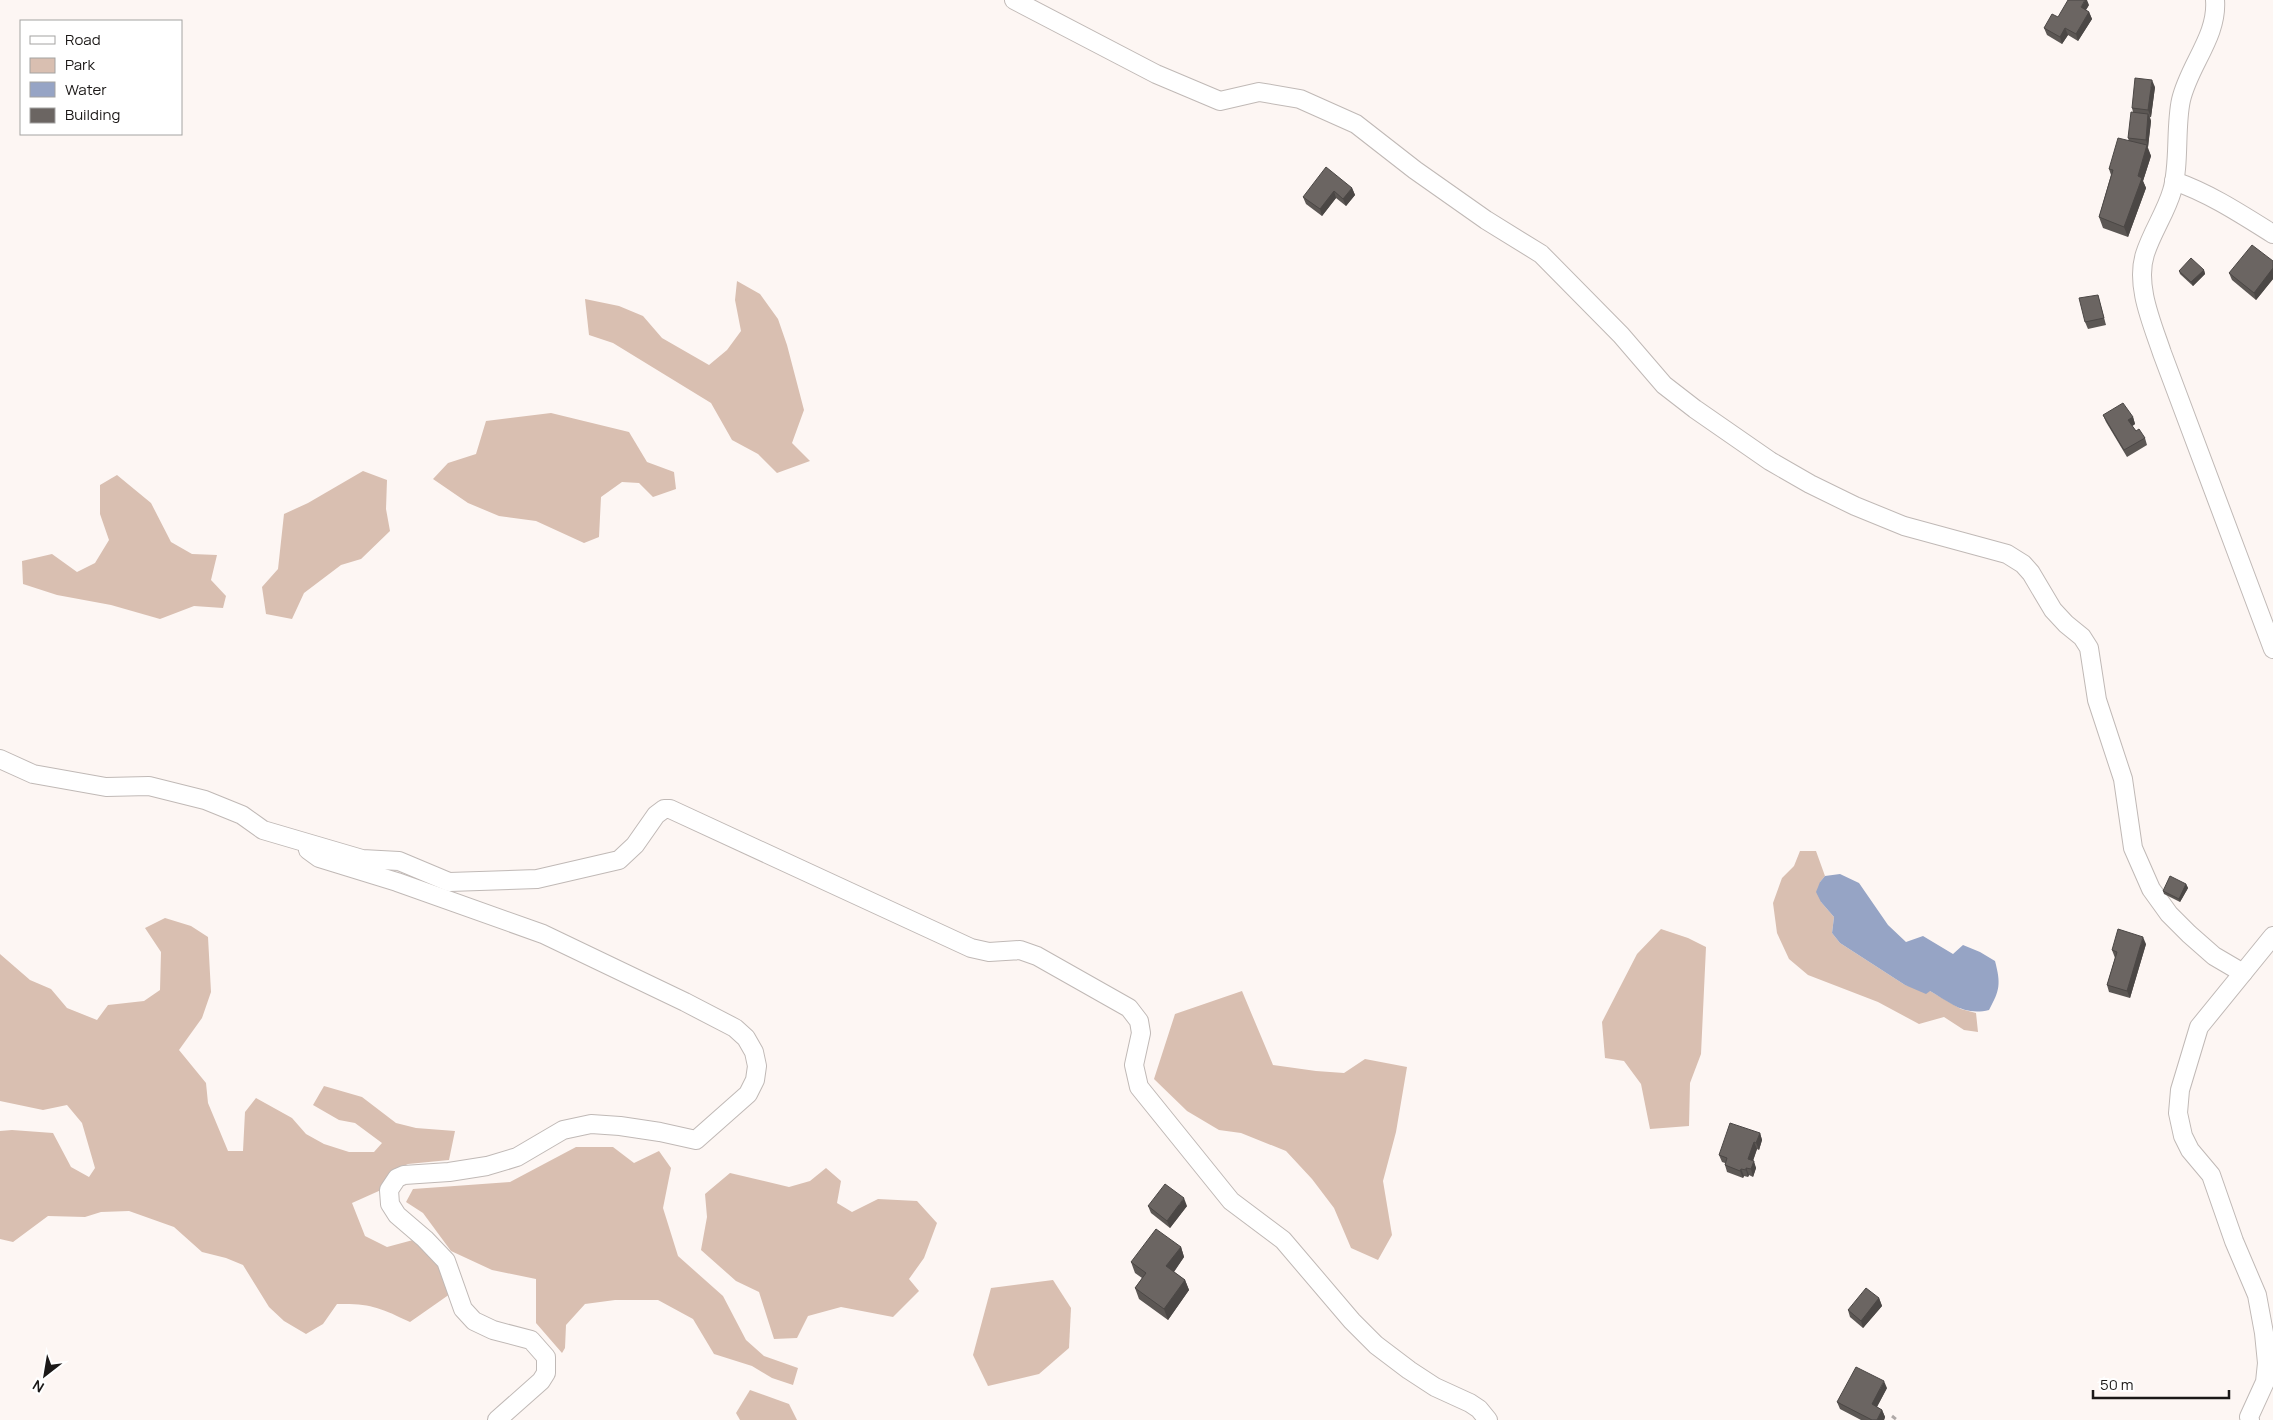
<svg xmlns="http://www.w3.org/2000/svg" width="2273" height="1420" font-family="Manrope,sans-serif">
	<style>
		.green { fill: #d9bfb1 }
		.water { fill: #96a4c5 }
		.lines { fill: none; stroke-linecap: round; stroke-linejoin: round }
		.street-casing { stroke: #c0b9b6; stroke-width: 20 }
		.path { stroke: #afa9a7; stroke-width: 3; stroke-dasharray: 5 2.5; stroke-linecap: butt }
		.street { stroke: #fff; stroke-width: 18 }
		.wall { fill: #5c5754 }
		.shaded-wall { fill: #4b4745 }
		.building { fill: #6b6562; stroke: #4b4745 }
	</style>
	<rect width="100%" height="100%" fill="#fdf6f3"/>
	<g class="green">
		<path d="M737 281 760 294 778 319 787 345 804 410 792 443 810 461 777 473 758 454 732 440 711 403 613 343 589 335 585 299 619 306 643 316 662 338 709 365 727 350 741 331 735 300Z"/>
		<path d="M551 413 629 432 647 462 674 472 676 489 653 497 639 483 622 482 601 497 599 537 584 543 536 521 499 516 468 503 433 479 448 463 476 454 486 421Z"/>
		<path d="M363 471 387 480 386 509 390 531 361 559 341 565 304 593 292 619 266 614 262 587 278 569 284 514 308 503Z"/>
		<path d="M117 475 151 503 171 542 192 554 217 555 211 580 226 596 223 608 194 606 160 619 111 605 57 595 23 584 22 561 52 554 77 572 95 563 109 540 100 514V485Z"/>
		<path d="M1800 851H1816L1825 876 1820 882 1821 902 1834 917 1832 933 1840 943 1905 985 1930 991 1961 1009 1976 1013 1978 1032 1964 1030 1944 1017 1919 1024 1878 1002 1808 975 1789 959 1777 933 1773 903 1782 878 1794 866Z"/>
		<path d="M165 918 191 926 208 937 211 992 202 1018 179 1050 206 1083 208 1103 228 1151H243L245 1112 256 1098 292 1118 306 1134 324 1144 349 1152H374L382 1143 355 1123 339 1120 313 1105 324 1086 362 1097 396 1123 416 1128 455 1131 449 1160 408 1164 395 1170 381 1190 352 1203 365 1236 387 1247 413 1240 438 1265 450 1294 410 1322C381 1308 370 1303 337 1304L323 1324 306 1334 284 1321 269 1307 243 1265 226 1258 202 1252 174 1227 129 1211 101 1212 85 1217 48 1216 13 1242 0 1239V1131L12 1130 53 1133 71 1167 89 1177 95 1168 82 1123 67 1105 43 1110 0 1101V954L30 980 51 989 67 1008 97 1020 108 1005 144 1001 160 990 161 952 145 928Z"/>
		<path d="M1661 929 1688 938 1706 947 1701 1054 1690 1083 1689 1126 1650 1129 1641 1084 1624 1061 1605 1058 1602 1022 1637 954Z"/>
		<path d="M1242 991 1273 1065 1316 1071 1344 1073 1365 1059 1407 1067 1396 1132 1383 1181 1392 1235 1378 1260 1351 1248 1334 1208 1312 1179 1286 1151 1241 1133 1219 1130 1187 1111 1154 1079 1175 1014Z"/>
		<path d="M576 1147H613L634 1163 659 1151 671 1168 663 1208 678 1256 723 1296 746 1340 764 1356 798 1368 793 1385 772 1378 752 1366 714 1354 693 1319 658 1300H615L585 1304 566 1325 565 1348 562 1353 536 1323V1279L492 1270 451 1251 423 1213 406 1202 413 1189 510 1182Z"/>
		<path d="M826 1168 841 1181 837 1203 852 1212 878 1199 917 1201 937 1223 924 1258 909 1279 919 1291 893 1317 841 1307 808 1316 797 1338 774 1339 759 1292 736 1281 701 1250 707 1217 705 1194 730 1173 789 1187 810 1181Z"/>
		<path d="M1053 1280 1071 1308 1069 1348 1039 1374 988 1386 973 1355 991 1288Z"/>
		<path d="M750 1390 789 1404 797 1420H740L736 1413Z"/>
	</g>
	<path class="water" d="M1840 874 1859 883 1888 925 1906 942 1923 936 1953 954 1963 945 1980 952 1995 961C2001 984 2000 990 1989 1010 1964 1016 1951 1003 1930 991L1926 994 1905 985 1840 943 1832 933 1834 917 1821 902 1816 892 1820 882 1825 876Z"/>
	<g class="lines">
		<defs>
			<g id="street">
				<path d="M1014 0 1156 74 1220 101 1259 92 1300 99 1356 124 1415 170 1486 220 1541 254 1621 335 1664 385 1695 409 1770 461 1810 484 1855 506 1904 526 2007 554 2023 564 2031 573 2053 610 2066 624 2082 637 2089 648 2097 700 2123 779 2133 848 2151 889 2169 914 2189 934 2214 956 2243 973"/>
				<path d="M2215 0C2218 36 2189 65 2181 100 2175 127 2180 165 2172 191 2166 212 2152 232 2145 254 2135 285 2152 323 2162 353L2273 649"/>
				<path d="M2174 181C2209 193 2241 214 2273 234"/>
				<path d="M0 759 33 774 106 787 149 786 205 800 242 815 263 830 362 859 399 861 449 882 537 879 619 860 635 845 656 815 664 809H670L971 948 989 952 1020 950 1037 956 1129 1008 1139 1021 1141 1033 1134 1065 1139 1087 1231 1201 1283 1240 1352 1321 1376 1345 1409 1370 1435 1387 1470 1403 1479 1409 1488 1420"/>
				<path d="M308 850 319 858 397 882 543 934 685 1002 735 1028 746 1038 754 1052 757 1066 755 1080 748 1094 696 1140 660 1132 620 1126 591 1124 563 1130 517 1157 487 1166 449 1172 404 1175 397 1178 389 1190 390 1204 397 1215 425 1239 446 1261 463 1309 474 1321 493 1330 531 1340 546 1357V1373L541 1381 497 1420"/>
				<path d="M2250 1420 2249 1417 2265 1382 2267 1363 2264 1333 2257 1295 2234 1241 2211 1175 2190 1150 2183 1136 2178 1113 2180 1090 2199 1027 2273 936"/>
			</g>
		</defs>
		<use href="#street" class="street-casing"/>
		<path class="path" d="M1892 1416 1897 1420"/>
		<use href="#street" class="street"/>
	</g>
	<g class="wall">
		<path d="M2089 5 2086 10 2089 12 2092 19 2078 41 2068 35 2062 44 2047 35 2044 28 2058 17Z"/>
		<path d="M2155 87 2151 117H2150L2151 121 2148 147H2147L2151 156 2143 181 2146 188 2128 237 2103 228 2099 217 2111 175 2109 169 2129 141 2128 138 2133 112 2132 108Z"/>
		<path d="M1352 188 1355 195 1346 206 1336 198 1322 216 1306 204 1303 197Z"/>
		<path d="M2273 261V279L2256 300 2232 280 2229 273Z"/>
		<path d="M2204 270 2205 274 2193 286 2180 274 2179 271Z"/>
		<path d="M2098 295 2106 325 2088 329 2085 322Z"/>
		<path d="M2103 415 2133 417 2135 424 2132 426 2136 431 2145 438 2147 445 2127 457 2106 422Z"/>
		<path d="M2186 884 2188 888 2180 902 2164 894 2163 891Z"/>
		<path d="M2146 944 2130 998 2109 992 2107 985 2115 958 2112 950Z"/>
		<path d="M1760 1133 1762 1140 1759 1150 1757 1149 1753 1161 1756 1168 1753 1177 1749 1175 1748 1177 1744 1176 1743 1178 1727 1172 1725 1165V1163L1722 1162 1719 1155Z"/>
		<path d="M1148 1206H1187L1170 1228 1151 1213Z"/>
		<path d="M1181 1247 1184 1257 1174 1272 1185 1280 1189 1290 1168 1320 1139 1299 1135 1288 1142 1278 1135 1273 1131 1262Z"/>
		<path d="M1879 1298 1882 1306 1863 1328 1850 1317 1848 1310Z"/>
		<path d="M1887 1388 1877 1407 1882 1410 1885 1417 1884 1420H1861L1840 1409 1837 1402Z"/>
	</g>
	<g class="shaded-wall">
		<path d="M2085 0H2087L2089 5 2083 14 2081 7Z"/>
		<path d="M2089 12 2092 19 2078 41 2076 34Z"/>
		<path d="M2065 28 2068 35 2062 44 2060 37Z"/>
		<path d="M2152 80 2155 87 2151 117 2148 110Z"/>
		<path d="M2148 114 2151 121 2148 147 2146 140Z"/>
		<path d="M2147 145 2151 156 2143 181 2146 188 2128 237 2124 227Z"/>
		<path d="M1352 188 1355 195 1346 206 1343 199Z"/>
		<path d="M1334 191 1336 198 1322 216 1320 209Z"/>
		<path d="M2273 268V279L2256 300 2254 293Z"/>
		<path d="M2204 270 2205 274 2193 286 2191 282Z"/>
		<path d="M2133 417 2135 424 2131 427 2128 420Z"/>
		<path d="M2186 884 2188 888 2180 902 2179 899Z"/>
		<path d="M2143 937 2146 944 2130 998 2127 991Z"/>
		<path d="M1760 1133 1762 1140 1759 1150 1756 1143Z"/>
		<path d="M1754 1142 1757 1149 1751 1166 1748 1159Z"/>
		<path d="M1754 1161 1756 1168 1753 1177 1751 1169Z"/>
		<path d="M1746 1168 1749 1175 1748 1177 1746 1170Z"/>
		<path d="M1741 1169 1744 1176 1743 1178 1740 1171Z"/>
		<path d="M1184 1198 1187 1206 1170 1228 1167 1221Z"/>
		<path d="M1181 1247 1184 1257 1170 1277 1166 1266Z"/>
		<path d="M1185 1280 1189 1290 1168 1320 1164 1309Z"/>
		<path d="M1879 1298 1882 1306 1863 1328 1861 1321Z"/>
		<path d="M1884 1381 1887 1388 1874 1412 1872 1404Z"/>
		<path d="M1882 1410 1885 1417 1884 1420H1877Z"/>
	</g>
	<g class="building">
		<path d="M2068 0H2085L2081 7 2089 12 2076 34 2065 28 2060 37 2044 28 2052 14 2058 17Z"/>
		<path d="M2135 78 2152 80 2148 110 2132 108Z"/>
		<path d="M2131 112 2148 114 2146 140 2128 138Z"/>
		<path d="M2118 138 2147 145 2138 176 2142 178 2124 227 2099 217 2113 170 2109 169Z"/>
		<path d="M1326 167 1352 188 1343 199 1334 191 1320 209 1303 197Z"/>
		<path d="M2252 245 2273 261V268L2254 293 2229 273Z"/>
		<path d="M2191 258 2204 270 2191 282 2179 271Z"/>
		<path d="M2098 295 2104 318 2085 322 2079 298Z"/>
		<path d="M2123 403 2133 417 2128 420 2136 431 2139 429 2145 438 2124 450 2103 415Z"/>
		<path d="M2170 876 2186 884 2179 899 2163 891Z"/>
		<path d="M2118 929 2143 937 2127 991 2107 985 2117 952 2112 950Z"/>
		<path d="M1730 1123 1760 1133 1756 1143 1754 1142 1748 1159 1754 1161 1751 1169 1746 1168V1170L1741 1169 1740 1171 1725 1165 1727 1158 1719 1155Z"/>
		<path d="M1165 1184 1184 1198 1167 1221 1148 1206Z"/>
		<path d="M1156 1229 1181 1247 1166 1266 1185 1280 1164 1309 1135 1288 1146 1273 1131 1262Z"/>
		<path d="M1866 1288 1879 1298 1861 1321 1848 1310Z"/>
		<path d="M1856 1367 1884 1381 1872 1404 1882 1410 1877 1420H1872L1837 1402Z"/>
	</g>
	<rect x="20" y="20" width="162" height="115" fill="#ffffff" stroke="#a4a3a2"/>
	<rect x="30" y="36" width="25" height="8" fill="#ffffff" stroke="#a4a3a2"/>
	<text x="65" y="45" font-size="15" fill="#1b1817">Road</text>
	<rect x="30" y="58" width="25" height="15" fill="#d9bfb1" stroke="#a4a3a2"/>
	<text x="65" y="70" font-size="15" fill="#1b1817">Park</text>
	<rect x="30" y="82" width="25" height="15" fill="#96a4c5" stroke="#a4a3a2"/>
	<text x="65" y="95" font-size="15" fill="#1b1817">Water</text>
	<rect x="30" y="108" width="25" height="15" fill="#6b6562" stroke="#a4a3a2"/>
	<text x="65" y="120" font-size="15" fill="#1b1817">Building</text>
	<g transform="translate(45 1375) rotate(211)" stroke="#ffffff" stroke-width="4" paint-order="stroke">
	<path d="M0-4L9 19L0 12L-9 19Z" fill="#1b1817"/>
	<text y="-8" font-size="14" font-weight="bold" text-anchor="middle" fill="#1b1817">N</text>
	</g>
	<path d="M2093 1390v8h136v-8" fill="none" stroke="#1b1817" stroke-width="2.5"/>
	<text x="2100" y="1390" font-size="15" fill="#1b1817" stroke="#ffffff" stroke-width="4" paint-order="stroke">50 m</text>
</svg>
